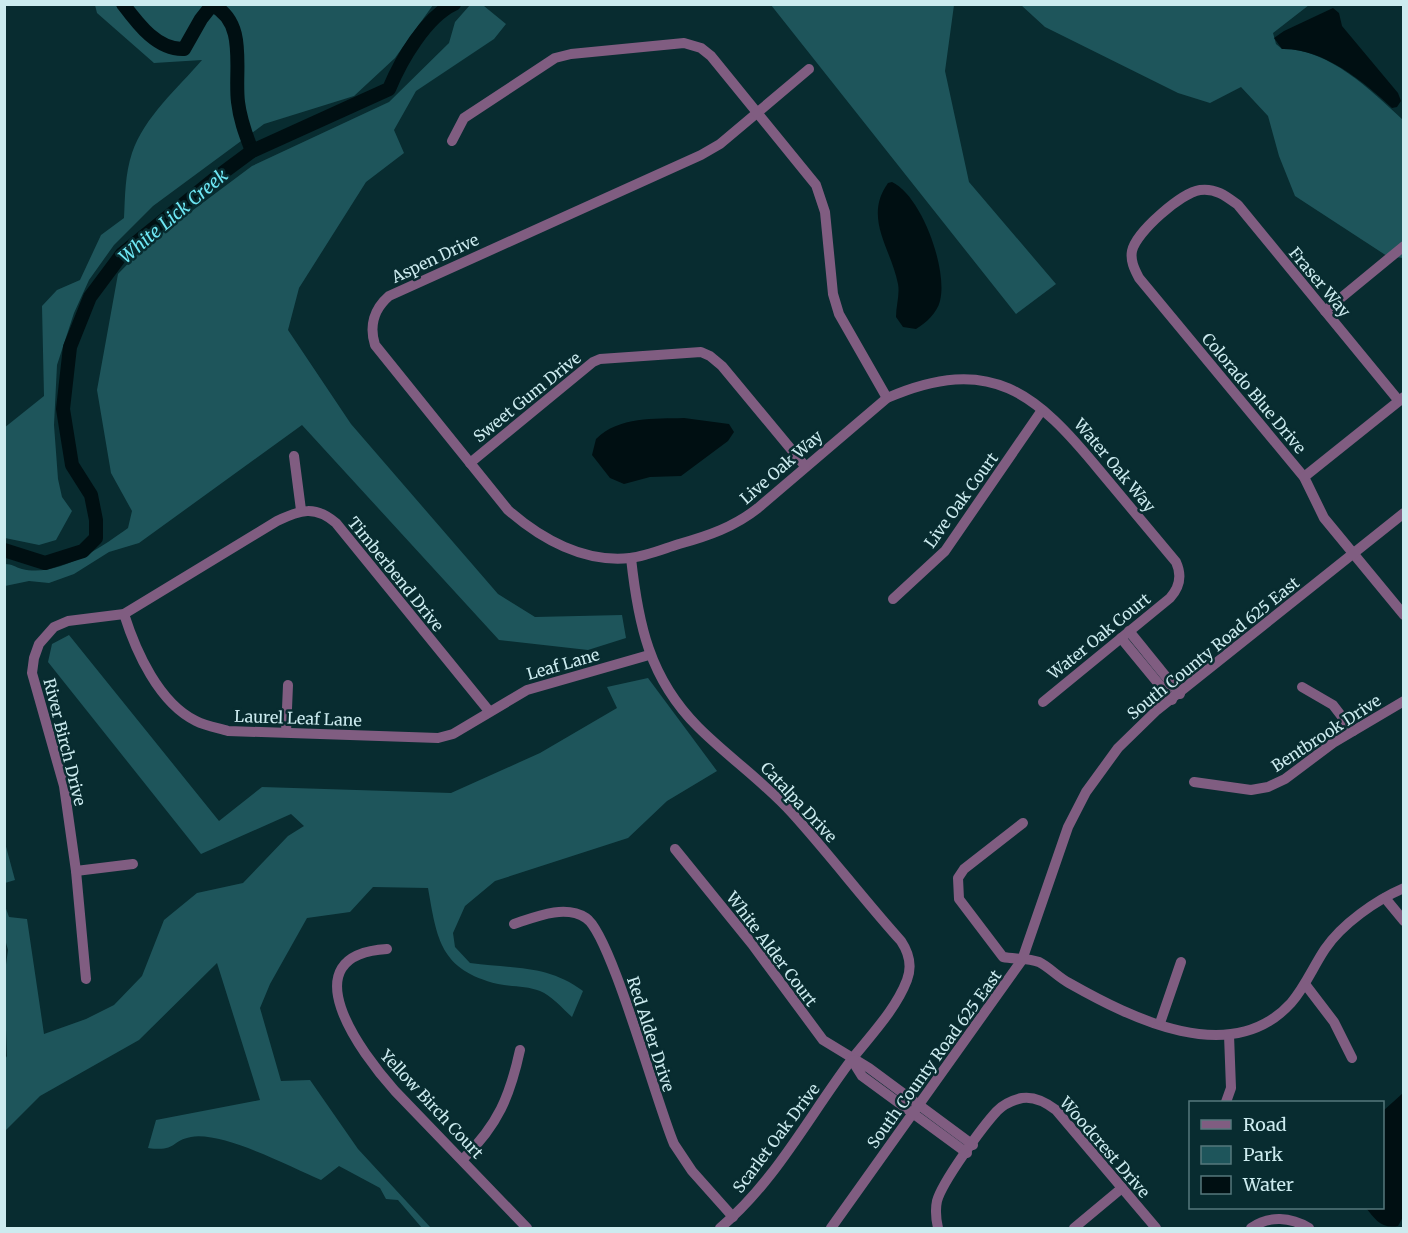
<svg xmlns="http://www.w3.org/2000/svg" width="1408" height="1233" font-family="Merriweather,serif">
	<style>
		.green { fill: #1e555b }
		.water { fill: #000f12 }
		.lines { fill: none; stroke-linecap: round; stroke-linejoin: round }
		.river { stroke: #000f12; stroke-width: 14 }
		.minor { stroke: #805d81; stroke-width: 10 }
		.labels { text-anchor: middle; dominant-baseline: central; stroke-width: 5; stroke-linejoin: round; paint-order: stroke }
		.street-label { font-size: 16px; fill: #ccebef; stroke: #082c30 }
		.water-label { font-size: 18px; font-style: italic; fill: #6ee7f4; stroke: #082c30 }
	</style>
	<rect width="100%" height="100%" fill="#082c30"/>
	<g class="green">
		<path d="M95 5H433L395 58 354 96 264 124 153 206 114 245 89 280 74 313 57 365 54 425 58 479 62 497 72 511 56 540 39 545 5 538 4 428 44 396 42 306 57 290 80 280 101 235 124 218C125 196 125 174 132 153 144 117 178 88 202 60L154 63 97 13Z"/>
		<path d="M470 5H487L484 6 506 24 494 39 416 91 394 130 404 153 366 182 299 288 288 330 351 424 498 594 535 617 622 615 626 638 588 650 499 640 302 425 139 543 109 552 74 574 49 583 29 581 5 586V564C12 564 15 567 22 569 57 578 102 547 128 528L132 511 111 473 97 390 118 274 145 246 252 166 389 102 449 43 455 22Z"/>
		<path d="M771 5H954L945 71 969 182 1056 284 1016 314Z"/>
		<path d="M1021 5H1309L1273 33 1276 44 1282 49C1328 48 1371 90 1403 120V258L1387 256 1295 196 1279 156 1268 116 1241 87 1210 103 1178 93 1045 27Z"/>
		<path d="M69 635 219 821 262 787 451 793 540 753 617 708 607 687 648 678 717 771 667 801 628 838 495 881 465 906 453 933 455 947 470 963C512 969 547 964 583 991L572 1017C563 1009 551 995 540 991 527 986 512 987 498 984 440 970 437 939 428 888L373 887 350 912 307 918 270 984 260 1008 281 1081 310 1080 358 1149 431 1228H422L398 1200 386 1199 380 1188 339 1166 321 1180C291 1167 222 1131 191 1137 170 1141 177 1152 148 1148L156 1120 260 1100 217 963 139 1040 40 1096 5 1131 4 1061 7 1056 4 979 8 950 5 939V906L9 917 27 919 44 1034 86 1019 114 1005 142 976 164 920 197 893 243 883 288 836 304 826 291 814 201 854 48 662 52 644Z"/>
		<path d="M5 843 15 880 5 883H4Z"/>
	</g>
	<g class="water">
		<path d="M1333 8 1339 13 1342 26 1398 93 1401 101 1397 107 1392 108C1363 81 1323 48 1282 49L1274 38 1284 31Z"/>
		<path d="M892 182C922 196 948 270 940 301 937 313 926 323 916 329L903 327 896 317C896 306 900 294 898 284 891 248 863 218 888 183Z"/>
		<path d="M684 418 729 424 734 432 728 441 681 476 650 477 624 484 610 478 592 455 596 439C619 416 655 419 684 418Z"/>
		<path d="M1403 1093V1217L1398 1226C1381 1229 1375 1219 1366 1208H1382L1383 1111Z"/>
	</g>
	<g class="lines">
		<g class="river">
			<path d="M123 4C138 24 157 50 184 49L201 19 212 5C248 22 234 70 238 102 240 120 246 135 252 151"/>
			<path d="M4 550 45 563 83 551 96 538V520L91 495 72 465 63 409 70 347 90 297 122 254 217 177 252 151 389 89C401 60 426 17 454 4"/>
		</g>
		<g class="minor">
			<path d="M809 69 720 144 701 155 389 296C374 309 369 326 375 345L508 510C541 539 584 563 630 558 646 556 663 549 679 544 708 536 734 527 758 508L887 398C991 353 1036 393 1100 471 1125 501 1151 532 1176 562 1182 575 1180 587 1170 598L1043 702"/>
			<path d="M452 141 464 118 555 58 571 54 684 43 701 48 711 56 816 185 825 212 833 294 839 314 887 398"/>
			<path d="M1325 311 1404 246"/>
			<path d="M1399 401 1238 205C1226 196 1216 188 1200 190 1181 193 1136 232 1132 251 1130 261 1135 270 1139 278L1304 477 1324 518 1404 615"/>
			<path d="M294 456 301 510"/>
			<path d="M470 463 593 362 600 359 701 352 710 356 722 366 805 466"/>
			<path d="M1304 477 1404 397"/>
			<path d="M631 558C638 623 649 678 698 727 728 757 763 781 792 813 830 855 864 900 901 941 909 953 912 967 907 980 896 1009 871 1035 852 1059 809 1116 775 1182 720 1228"/>
			<path d="M893 599 945 551 1042 410"/>
			<path d="M124 614C136 652 159 703 196 721 206 726 218 728 228 731L438 738 453 734 527 690 649 655"/>
			<path d="M1129 631 1180 694"/>
			<path d="M1121 638 1172 700"/>
			<path d="M1302 687 1333 705 1353 731"/>
			<path d="M286 732 288 685"/>
			<path d="M1194 782 1251 790 1268 787 1285 779 1333 743 1404 701"/>
			<path d="M1023 823 964 869 958 878 959 899 1003 957C1013 959 1029 958 1039 962 1049 967 1058 977 1069 983 1131 1018 1231 1069 1291 1003 1305 987 1313 967 1325 949 1342 924 1376 900 1404 888"/>
			<path d="M675 849 752 944 823 1040 869 1068 973 1145"/>
			<path d="M76 871 133 864"/>
			<path d="M1385 898 1404 921"/>
			<path d="M514 924C535 917 565 904 586 918 611 934 657 1105 674 1144L692 1171 733 1217"/>
			<path d="M387 949C288 955 361 1053 395 1091L527 1228"/>
			<path d="M86 979 76 871 64 786 32 673 34 658 39 644 54 627 68 621 124 614 277 521C300 510 315 505 336 523L489 711"/>
			<path d="M1305 984 1334 1022 1352 1058"/>
			<path d="M1160 1023 1181 962"/>
			<path d="M852 1060 862 1076 967 1153"/>
			<path d="M1226 1102 1231 1088 1229 1035"/>
			<path d="M463 1159C498 1125 510 1096 520 1050"/>
			<path d="M831 1228 1022 960 1068 827 1086 792 1118 748 1157 710 1404 513"/>
			<path d="M938 1228C936 1219 935 1210 937 1201 942 1182 983 1126 997 1111 1003 1105 1013 1100 1022 1098 1035 1096 1047 1103 1056 1110L1156 1228"/>
			<path d="M1074 1228 1122 1188"/>
			<path d="M1251 1228C1269 1215 1291 1217 1309 1228"/>
		</g>
	</g>
	<g class="labels">
		<g class="street-label">
			<text transform="translate(435 258) rotate(-25)">Aspen Drive</text>
			<text transform="translate(1320 282) rotate(50)">Fraser Way</text>
			<text transform="translate(1254 393) rotate(50)">Colorado Blue Drive</text>
			<text transform="translate(527 397) rotate(-39)">Sweet Gum Drive</text>
			<text transform="translate(1115 465) rotate(50)">Water Oak Way</text>
			<text transform="translate(781 467) rotate(-41)">Live Oak Way</text>
			<text transform="translate(961 500) rotate(-54)">Live Oak Court</text>
			<text transform="translate(396 574) rotate(51)">Timberbend Drive</text>
			<text transform="translate(1099 636) rotate(-39)">Water Oak Court</text>
			<text transform="translate(1213 648) rotate(-39)">South County Road 625 East</text>
			<text transform="translate(563 664) rotate(-16)">Leaf Lane</text>
			<text transform="translate(298 718) rotate(2)">Laurel Leaf Lane</text>
			<text transform="translate(1326 733) rotate(-33)">Bentbrook Drive</text>
			<text transform="translate(65 742) rotate(76)">River Birch Drive</text>
			<text transform="translate(799 802) rotate(47)">Catalpa Drive</text>
			<text transform="translate(772 949) rotate(53)">White Alder Court</text>
			<text transform="translate(651 1034) rotate(72)">Red Alder Drive</text>
			<text transform="translate(934 1059) rotate(-54)">South County Road 625 East</text>
			<text transform="translate(432 1104) rotate(47)">Yellow Birch Court</text>
			<text transform="translate(776 1138) rotate(-53)">Scarlet Oak Drive</text>
			<text transform="translate(1105 1147) rotate(49)">Woodcrest Drive</text>
		</g>
		<g class="water-label">
			<text transform="translate(173 216) rotate(-40)">White Lick Creek</text>
		</g>
	</g>
	<rect width="1408" height="1233" fill="none" stroke="#ccebef" stroke-width="12"/>
	<rect x="1189" y="1101" width="195" height="108" fill="#082c30" stroke="#56787c" stroke-width="1.5"/>
	<rect x="1201" y="1120" width="30" height="9" fill="#805d81" stroke="#56787c" stroke-width="1.5"/>
	<text x="1243" y="1131" font-size="18" fill="#ccebef">Road</text>
	<rect x="1201" y="1146" width="30" height="18" fill="#1e555b" stroke="#56787c" stroke-width="1.5"/>
	<text x="1243" y="1161" font-size="18" fill="#ccebef">Park</text>
	<rect x="1201" y="1176" width="30" height="18" fill="#000f12" stroke="#56787c" stroke-width="1.5"/>
	<text x="1243" y="1191" font-size="18" fill="#ccebef">Water</text>
</svg>
